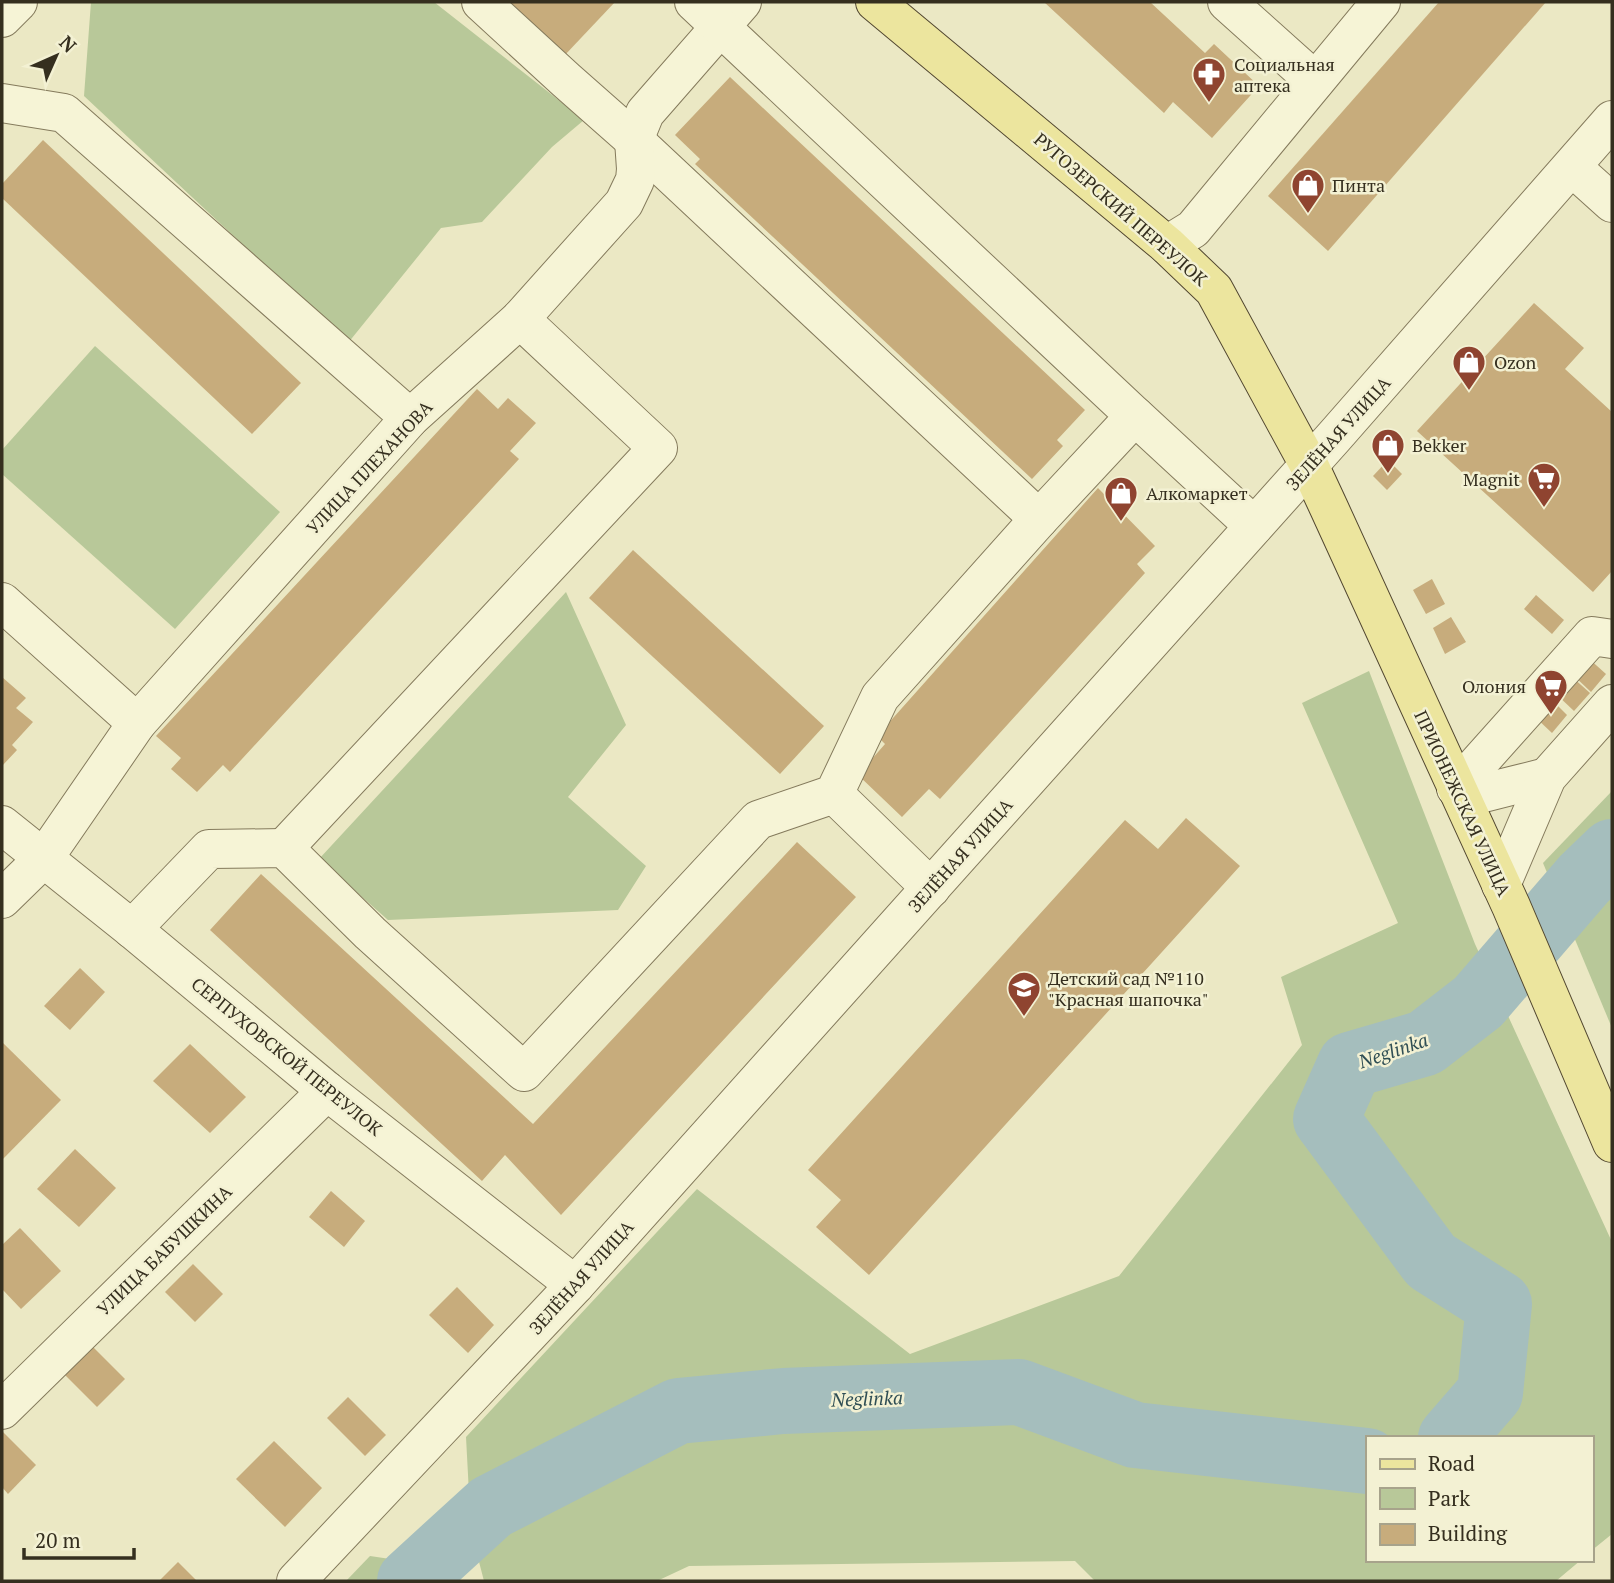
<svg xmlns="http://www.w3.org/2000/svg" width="1614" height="1583" font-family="'PT Serif',serif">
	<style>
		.green { fill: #b8c899 }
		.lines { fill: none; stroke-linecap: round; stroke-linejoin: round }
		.river { stroke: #a5bebd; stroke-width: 66 }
		.building { fill: #c7ac7c }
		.minor-casing { stroke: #847a5c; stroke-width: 40 }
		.major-casing { stroke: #524730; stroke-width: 40 }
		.minor { stroke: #f6f4d6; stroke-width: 38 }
		.major { stroke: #ece59e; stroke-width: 38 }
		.labels { text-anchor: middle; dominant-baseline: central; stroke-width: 5; stroke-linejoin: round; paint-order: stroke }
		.poi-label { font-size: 18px; fill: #352f1f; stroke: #f3f1d3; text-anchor: start }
		.street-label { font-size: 18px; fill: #352f1f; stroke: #f3f1d3 }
		.water-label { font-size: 19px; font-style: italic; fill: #2f4e54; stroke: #f3f1d3 }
	</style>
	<rect width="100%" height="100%" fill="#ebe8c4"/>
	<g class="green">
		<path d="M91 2H434L584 120 552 147 482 222 441 228 348 343 84 96Z"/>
		<path d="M95 346 280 512 175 629 2 474V450Z"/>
		<path d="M566 592 626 725 568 797 646 866 618 910 388 920 319 859Z"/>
		<path d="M1369 671 1475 944 1612 1242V1534L1591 1551V1438H1367V1560H1581L1556 1581H1095L1075 1561 689 1566 657 1581H484L471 1531 466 1437 697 1189 910 1354 1119 1276 1302 1045 1281 977 1398 923 1302 703Z"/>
		<path d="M1612 791V1028L1543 863Z"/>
		<path d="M370 1556 397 1560 405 1581H346Z"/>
	</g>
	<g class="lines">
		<g class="river">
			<path d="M1451 1438 1490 1393 1499 1304 1431 1261 1326 1119 1350 1065 1425 1043 1478 1002 1584 879 1612 852"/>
			<path d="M410 1581 491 1507 678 1411 783 1401 1019 1392 1135 1435 1367 1461"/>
		</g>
	</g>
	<g class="building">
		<path d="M506 2H615L564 56Z"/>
		<path d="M1044 2H1150L1205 53 1214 44 1259 86 1212 138 1173 102 1164 113Z"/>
		<path d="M1439 2H1546L1328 251 1268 196Z"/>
		<path d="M730 77 1085 410 1057 440 1063 446 1032 479 695 164 700 159 675 135Z"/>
		<path d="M43 140 301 383 252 434 2 198V184Z"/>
		<path d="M1534 303 1584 348 1565 369 1612 412V571L1593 592 1417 431Z"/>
		<path d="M477 389 498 409 508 398 536 423 510 451 519 459 230 772 223 765 197 792 171 769 181 758 156 736Z"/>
		<path d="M1388 460 1402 474 1387 490 1373 476Z"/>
		<path d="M1098 488 1155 546 1137 564 1145 573 940 799 929 789 902 817 858 775 885 744 877 736Z"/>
		<path d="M633 550 824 726 780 774 589 598Z"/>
		<path d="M1432 579 1445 604 1426 614 1413 590Z"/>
		<path d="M1536 595 1564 620 1552 634 1524 609Z"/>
		<path d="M1451 617 1466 642 1445 654 1433 628Z"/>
		<path d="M1587 657 1606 674 1591 692 1572 674Z"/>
		<path d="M1571 676 1590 693 1574 711 1555 693Z"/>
		<path d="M2 677 26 698 16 708 33 722 12 745 17 750 2 766Z"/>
		<path d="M1550 698 1567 715 1552 733 1534 716Z"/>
		<path d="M1186 818 1240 866 869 1275 816 1227 841 1200 808 1170 1125 820 1158 849Z"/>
		<path d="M797 842 856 897 561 1215 505 1155 482 1181 210 930 261 874 533 1124Z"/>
		<path d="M80 968 105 992 70 1030 44 1006Z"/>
		<path d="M2 1042 61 1100 2 1160Z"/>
		<path d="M190 1044 246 1097 210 1133 153 1081Z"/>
		<path d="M75 1149 116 1188 79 1227 37 1189Z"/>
		<path d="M331 1191 365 1221 344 1247 309 1217Z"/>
		<path d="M20 1228 61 1271 21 1309 2 1289V1245Z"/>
		<path d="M193 1264 223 1294 195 1322 165 1292Z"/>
		<path d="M457 1287 494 1325 468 1353 429 1315Z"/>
		<path d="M90 1344 125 1379 97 1407 62 1372Z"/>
		<path d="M348 1397 386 1435 365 1456 327 1418Z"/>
		<path d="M2 1431 36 1465 8 1494 2 1487Z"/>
		<path d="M274 1441 322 1488 285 1527 236 1479Z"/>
		<path d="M178 1562 197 1581H159Z"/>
	</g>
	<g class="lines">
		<defs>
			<g id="minor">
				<path d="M481 2 566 80 634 140 1039 519"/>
				<path d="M1227 2 1315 81"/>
				<path d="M2 18 18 2"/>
				<path d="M2 103 64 113 410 418"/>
				<path d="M1572 167 1612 203"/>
				<path d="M1167 245 1193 229 1381 2"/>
				<path d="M1135 416 1254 526"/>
				<path d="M2 602 137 723"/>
				<path d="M1456 788 1592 636 1612 639"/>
				<path d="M1456 788 1483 793 1547 777"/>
				<path d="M834 794 931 888"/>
				<path d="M2 825 132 929 327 1091 575 1285"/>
				<path d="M284 848 658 448 520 319"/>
				<path d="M1501 885 1547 777 1612 704"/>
				<path d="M2 899 44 858 137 723 410 418 520 319 624 203 635 180 636 169 634 140 645 113 742 2"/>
				<path d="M132 929 209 849 284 848 370 933 524 1072 758 820 834 794 880 697 1039 519 1135 416 694 2"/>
				<path d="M2 1410 327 1091"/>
				<path d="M296 1581 575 1285 1334 437 1612 120"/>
			</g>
			<path id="major" d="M875 2 1167 245 1214 290 1309 465 1329 508 1511 906 1612 1143"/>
		</defs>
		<use href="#minor" class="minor-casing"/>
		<use href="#major" class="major-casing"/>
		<use href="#minor" class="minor"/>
		<use href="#major" class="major"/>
	</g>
	<defs>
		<symbol id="pharmacy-pin" viewBox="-11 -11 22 30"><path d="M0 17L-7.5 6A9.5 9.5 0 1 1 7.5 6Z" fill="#8f4430" stroke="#f3f1d3"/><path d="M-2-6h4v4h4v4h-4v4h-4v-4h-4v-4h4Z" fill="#fff"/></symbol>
		<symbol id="shop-pin" viewBox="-11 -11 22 30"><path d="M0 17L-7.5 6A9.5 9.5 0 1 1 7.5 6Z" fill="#8f4430" stroke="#f3f1d3"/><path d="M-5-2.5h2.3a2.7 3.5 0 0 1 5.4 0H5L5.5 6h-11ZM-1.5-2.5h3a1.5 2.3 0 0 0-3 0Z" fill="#fff"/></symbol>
		<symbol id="supermarket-pin" viewBox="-11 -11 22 30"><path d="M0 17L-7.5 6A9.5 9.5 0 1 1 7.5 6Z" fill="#8f4430" stroke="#f3f1d3"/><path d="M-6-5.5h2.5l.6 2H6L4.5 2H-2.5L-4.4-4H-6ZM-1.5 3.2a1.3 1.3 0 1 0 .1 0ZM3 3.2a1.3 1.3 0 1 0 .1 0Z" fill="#fff"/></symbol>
		<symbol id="school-pin" viewBox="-11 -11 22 30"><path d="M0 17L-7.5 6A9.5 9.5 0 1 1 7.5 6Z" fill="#8f4430" stroke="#f3f1d3"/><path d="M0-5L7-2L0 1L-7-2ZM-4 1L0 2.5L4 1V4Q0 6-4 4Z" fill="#fff"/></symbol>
	</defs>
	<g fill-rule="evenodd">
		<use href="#pharmacy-pin" x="1190" y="55" width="38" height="52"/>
		<use href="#shop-pin" x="1289" y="166" width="38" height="52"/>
		<use href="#shop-pin" x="1450" y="343" width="38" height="52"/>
		<use href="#shop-pin" x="1369" y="426" width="38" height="52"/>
		<use href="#supermarket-pin" x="1525" y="460" width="38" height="52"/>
		<use href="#shop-pin" x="1102" y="474" width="38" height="52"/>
		<use href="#supermarket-pin" x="1532" y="667" width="38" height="52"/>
		<use href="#school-pin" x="1005" y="969" width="38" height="52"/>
	</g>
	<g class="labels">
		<g class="poi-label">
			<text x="1234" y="64">Социальная<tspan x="1234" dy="21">аптека</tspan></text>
			<text x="1332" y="185">Пинта</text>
			<text x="1494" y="362">Ozon</text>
			<text x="1412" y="445">Bekker</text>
			<text x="1520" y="479" text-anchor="end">Magnit</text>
			<text x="1146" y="493">Алкомаркет</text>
			<text x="1526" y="686" text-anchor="end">Олония</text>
			<text x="1048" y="978">Детский сад №110<tspan x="1048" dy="21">"Красная шапочка"</tspan></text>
		</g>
		<g class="street-label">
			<text transform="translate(1121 209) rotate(41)">РУГОЗЕРСКИЙ ПЕРЕУЛОК</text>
			<text transform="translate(1338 433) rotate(-48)">ЗЕЛЁНАЯ УЛИЦА</text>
			<text transform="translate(369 467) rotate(-47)">УЛИЦА ПЛЕХАНОВА</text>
			<text transform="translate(1463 803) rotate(65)">ПРИОНЕЖСКАЯ УЛИЦА</text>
			<text transform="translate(960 855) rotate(-48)">ЗЕЛЁНАЯ УЛИЦА</text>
			<text transform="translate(287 1056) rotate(39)">СЕРПУХОВСКОЙ ПЕРЕУЛОК</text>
			<text transform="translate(164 1250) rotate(-44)">УЛИЦА БАБУШКИНА</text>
			<text transform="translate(581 1277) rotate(-48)">ЗЕЛЁНАЯ УЛИЦА</text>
		</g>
		<g class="water-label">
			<text transform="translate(1393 1050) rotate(-19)">Neglinka</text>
			<text transform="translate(867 1398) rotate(-2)">Neglinka</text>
		</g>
	</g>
	<rect width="1614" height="1583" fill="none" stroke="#352f1f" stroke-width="7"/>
	<rect x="1366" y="1436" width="228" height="126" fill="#f3f1d3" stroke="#a7a38b" stroke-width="2"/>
	<rect x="1380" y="1459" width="35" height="10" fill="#ece59e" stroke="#a7a38b" stroke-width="2"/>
	<text x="1428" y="1471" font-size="21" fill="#352f1f">Road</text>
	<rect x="1380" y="1488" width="35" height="21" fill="#b8c899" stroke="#a7a38b" stroke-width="2"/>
	<text x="1428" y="1506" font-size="21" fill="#352f1f">Park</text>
	<rect x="1380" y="1524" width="35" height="21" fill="#c7ac7c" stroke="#a7a38b" stroke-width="2"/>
	<text x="1428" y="1541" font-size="21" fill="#352f1f">Building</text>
	<g transform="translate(56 56) rotate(45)" stroke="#f3f1d3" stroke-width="5" paint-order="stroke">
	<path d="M0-5L12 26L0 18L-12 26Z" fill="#352f1f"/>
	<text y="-10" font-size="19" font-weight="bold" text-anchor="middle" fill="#352f1f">N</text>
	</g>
	<path d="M24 1548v10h110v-10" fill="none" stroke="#352f1f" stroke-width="3.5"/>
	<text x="35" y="1548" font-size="21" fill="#352f1f" stroke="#f3f1d3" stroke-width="5" paint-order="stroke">20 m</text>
</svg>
